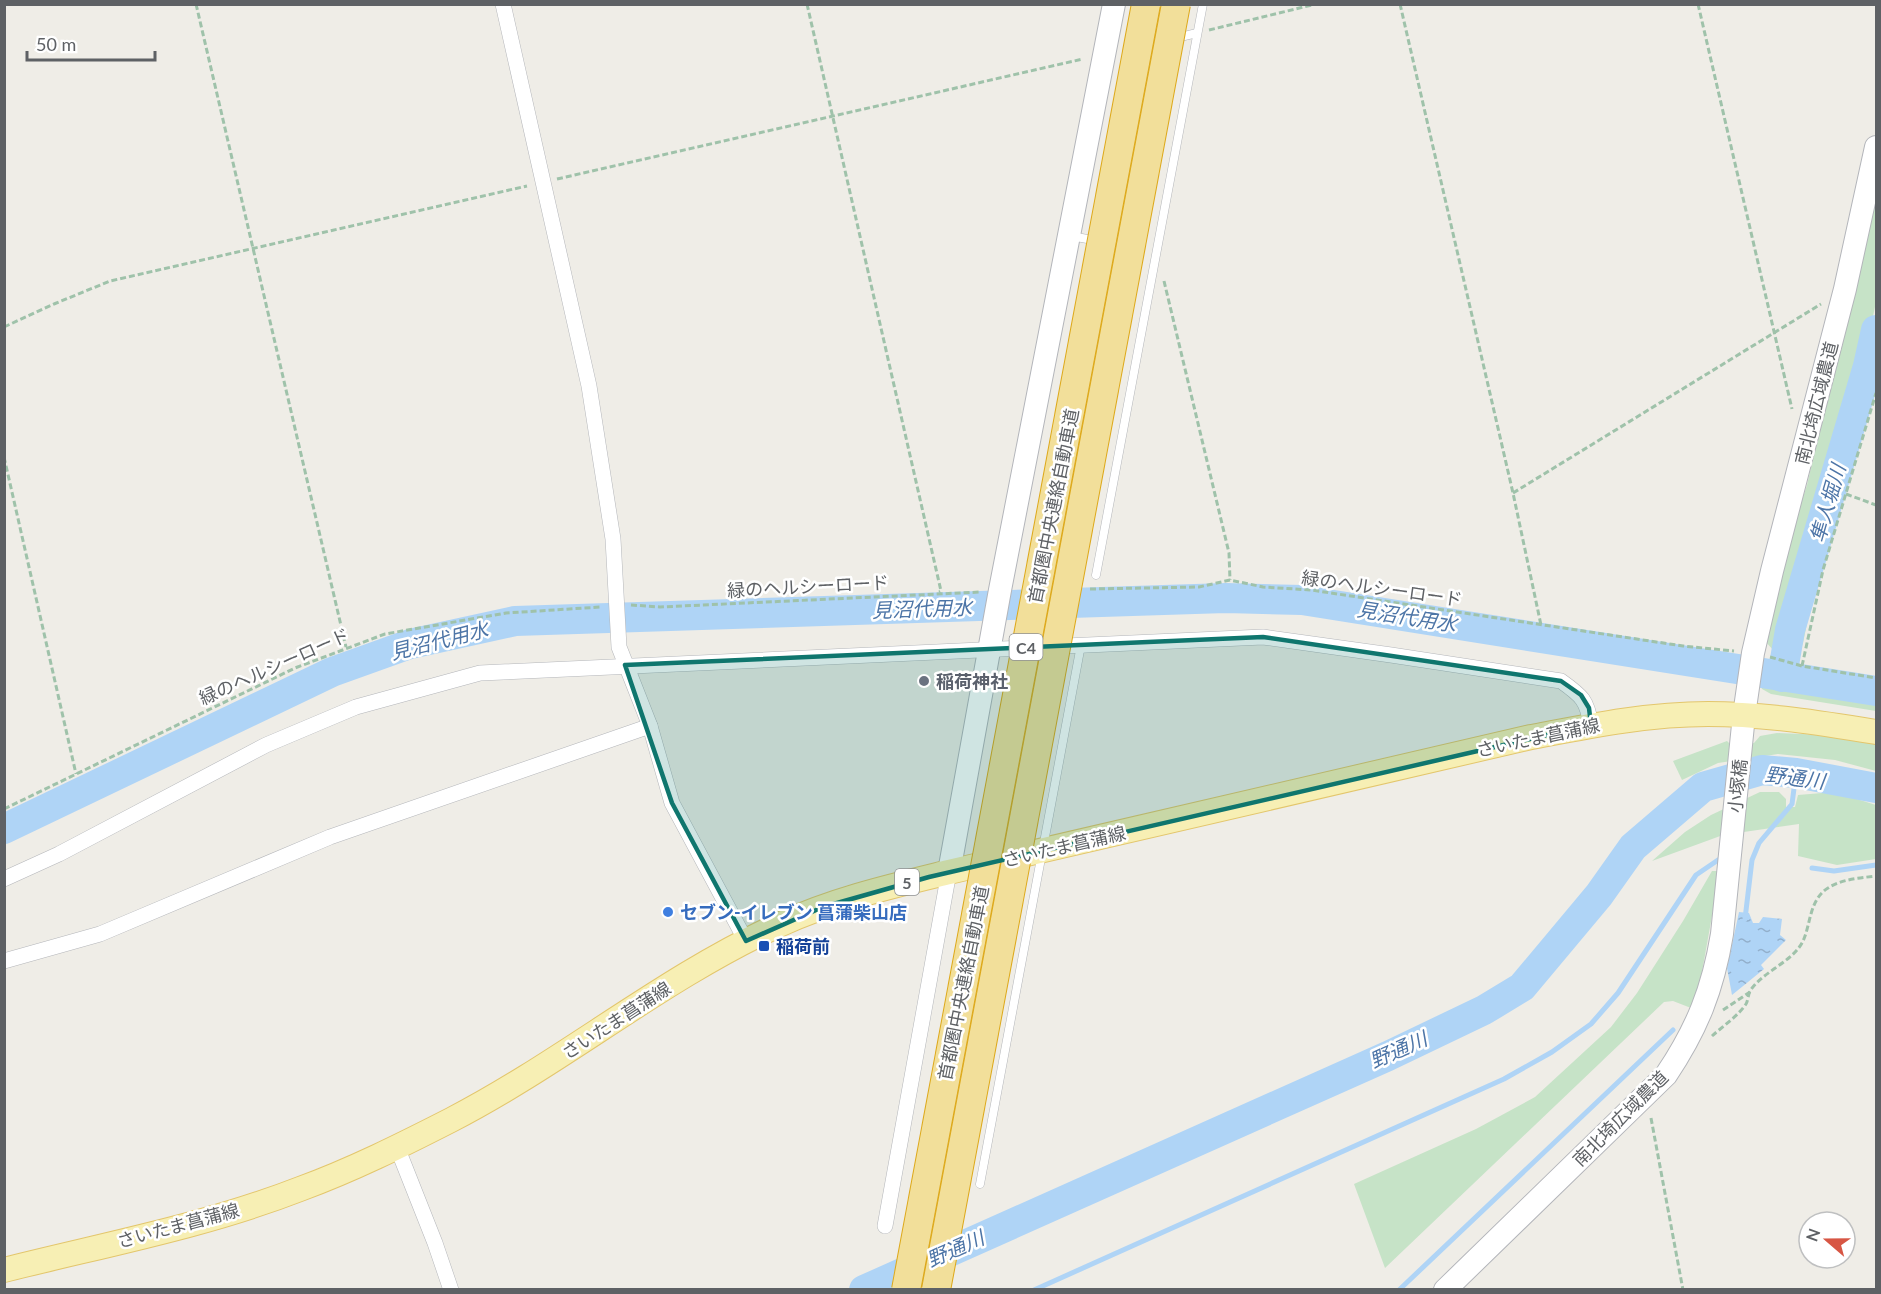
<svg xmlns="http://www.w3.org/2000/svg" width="1881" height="1294" font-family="Lato,'Noto Sans JP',sans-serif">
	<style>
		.grass { fill: #c6e3c7 }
		.water { fill: url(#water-ripples) }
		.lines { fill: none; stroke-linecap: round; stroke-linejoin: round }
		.stream { stroke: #afd4f6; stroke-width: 5 }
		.river { stroke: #afd4f6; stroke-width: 30 }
		.lane-casing { stroke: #b4b6ba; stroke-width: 9 }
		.street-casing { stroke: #b4b6ba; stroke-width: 16 }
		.secondary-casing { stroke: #b3b5ba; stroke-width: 24 }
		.primary-casing { stroke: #e3c66c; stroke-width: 26 }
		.path { stroke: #9fc2aa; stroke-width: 3; stroke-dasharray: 6 3; stroke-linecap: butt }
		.lane { stroke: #fff; stroke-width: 8 }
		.street { stroke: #fff; stroke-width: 15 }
		.secondary { stroke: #fff; stroke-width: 22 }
		.primary { stroke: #f7efb4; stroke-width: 24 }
		.highway-bridge-casing { stroke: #dda819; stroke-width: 30; stroke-linecap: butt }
		.highway-bridge { stroke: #f2df9a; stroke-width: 28 }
		.marked { fill: #0f766e; fill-opacity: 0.2; stroke: #0f766e; stroke-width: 4.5; stroke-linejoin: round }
		.worship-dot { fill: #6b7280; stroke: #fff; stroke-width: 2 }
		.shop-dot { fill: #3f7fe0; stroke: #fff; stroke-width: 2 }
		.transit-dot { fill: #1a4fb4; stroke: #fff; stroke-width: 2 }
		.labels { text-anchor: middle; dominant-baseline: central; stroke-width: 5; stroke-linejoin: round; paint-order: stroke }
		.shield { fill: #fff; stroke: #8e9093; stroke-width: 1.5 }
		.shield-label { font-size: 16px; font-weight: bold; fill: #5e6165 }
		.street-label { font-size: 18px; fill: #5e6165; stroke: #fff }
		.worship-label { font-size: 18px; font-weight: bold; fill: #5b616d; stroke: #fff; text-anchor: start }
		.shop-label { font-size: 18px; font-weight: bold; fill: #366cbe; stroke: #fff; text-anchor: start }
		.transit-label { font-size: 18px; font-weight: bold; fill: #164399; stroke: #fff; text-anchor: start }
		.water-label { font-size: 20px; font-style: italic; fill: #4d75a7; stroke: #fff }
	</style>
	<defs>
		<pattern id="water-ripples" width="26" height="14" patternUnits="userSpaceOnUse" patternTransform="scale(1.5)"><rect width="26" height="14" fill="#afd4f6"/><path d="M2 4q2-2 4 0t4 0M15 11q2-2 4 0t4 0" fill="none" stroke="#92afcb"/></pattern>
	</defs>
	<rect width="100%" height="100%" fill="#efede7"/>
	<g class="grass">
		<path d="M1876 184V302L1863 365 1796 584 1785 640 1789 648 1794 644 1811 575 1876 353V377L1816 580 1803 643 1798 657 1774 651 1765 641 1781 564 1807 485Z"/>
		<path d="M1760 682 1876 701V711L1771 694 1762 689Z"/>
		<path d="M1777 733 1825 735 1876 744V771L1835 760 1778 754 1718 763 1682 780 1673 761 1727 741 1731 745 1754 743 1760 736Z"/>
		<path d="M1760 792H1779L1786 799V807H1795L1798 795 1834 792 1876 805V859L1837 865 1798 856 1799 824 1723 835 1652 861 1685 832 1711 815Z"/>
		<path d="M1712 871H1720L1700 983 1691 1008 1673 1001 1664 1002 1385 1268 1354 1184 1476 1129 1535 1097 1611 1027 1637 993 1683 921Z"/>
	</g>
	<path class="water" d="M1739 912 1749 913 1753 923H1759L1763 917 1782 919 1780 935 1786 940 1761 965 1764 969 1732 995 1727 968Z"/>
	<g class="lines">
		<g class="stream">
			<path d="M1812 868 1834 871 1876 865"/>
			<path d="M1745 919 1752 860 1759 843 1792 804 1796 773"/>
			<path d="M1034 1290 1504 1079 1552 1052 1591 1024 1618 993 1696 875 1718 860"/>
			<path d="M1399 1290 1673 1030"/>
		</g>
		<g class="river">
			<path d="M1782 677 1790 630 1868 366 1876 330"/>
			<path d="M4 829 332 672 410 644 515 621 1226 598 1302 600 1876 691"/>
			<path d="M864 1290 1388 1056 1484 1010 1522 987 1599 895 1633 847 1703 787 1762 770 1796 773 1876 788"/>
		</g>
		<defs>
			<g id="lane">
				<path d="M1176 38 1197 33"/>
				<path d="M1071 236 1098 241"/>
				<path d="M1096 575 1203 4"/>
				<path d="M980 1184 1081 645"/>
			</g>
			<g id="street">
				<path d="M503 4 589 386 613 539 619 647 650 726 672 803 746 941"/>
				<path d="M4 879 59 854 266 745 356 707 480 673 1263 637 1391 655 1561 681C1582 696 1587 700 1591 725"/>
				<path d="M4 961 100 934 330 837 650 726"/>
				<path d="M397 1147 435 1243 451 1290"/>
				<path d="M885 1226 949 872"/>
			</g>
			<g id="secondary">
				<path d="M949 872 1000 590 1114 4"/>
				<path d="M1445 1290 1666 1075C1697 1029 1713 989 1722 934L1744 715 1753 653 1772 571 1845 289 1876 147"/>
			</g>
			<path id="primary" d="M4 1270C103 1245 205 1226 300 1189 352 1170 402 1145 451 1120 565 1061 664 977 781 924 835 899 892 886 949 872L1531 737C1589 726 1648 714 1708 714 1765 714 1821 723 1876 732"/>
		</defs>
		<use href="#lane" class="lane-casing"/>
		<use href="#street" class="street-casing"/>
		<use href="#secondary" class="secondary-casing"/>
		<use href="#primary" class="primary-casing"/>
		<g class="path">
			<path d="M196 4 346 647"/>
			<path d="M807 4 941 591 939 592"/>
			<path d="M1400 4 1513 493 1541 625"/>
			<path d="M1698 4 1792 409"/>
			<path d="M1209 30 1316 4"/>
			<path d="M557 179 1083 59"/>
			<path d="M1164 281 1229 553 1230 580"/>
			<path d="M4 327 54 304 110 281 527 186"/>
			<path d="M4 457 76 774"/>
			<path d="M1513 493 1821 304"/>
			<path d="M1846 494 1876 505"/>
			<path d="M1090 589 1199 587 1230 580 1263 587 1311 590 1683 646 1734 651"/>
			<path d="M631 605 660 607 981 592"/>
			<path d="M1770 657 1802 666 1876 678"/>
			<path d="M1802 666 1823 570 1876 393"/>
			<path d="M4 809 295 668 385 634 506 613 601 607"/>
			<path d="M1723 1010 1750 992"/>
			<path d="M1712 1036C1722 1027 1739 1015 1746 1004 1748 1001 1748 995 1750 991 1763 971 1793 962 1803 941 1811 924 1809 900 1828 888 1842 879 1860 878 1876 876"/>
			<path d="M1651 1118 1683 1290"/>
			<path d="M1087 1288V1290"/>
		</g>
		<use href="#lane" class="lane"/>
		<use href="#street" class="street"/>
		<use href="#secondary" class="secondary"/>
		<use href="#primary" class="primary"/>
		<defs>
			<g id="highway-bridge">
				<path d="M906 1290 1146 4"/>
				<path d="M936 1290 1176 4"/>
			</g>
		</defs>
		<use href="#highway-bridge" class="highway-bridge-casing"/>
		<use href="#highway-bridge" class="highway-bridge"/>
	</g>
	<path class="marked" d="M1263 637 1561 681 1581 695 1589 708 1591 725 929 877 823 907 746 941 672 803 625 665Z"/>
	<circle class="worship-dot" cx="924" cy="681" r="6"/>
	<circle class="shop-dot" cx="668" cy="912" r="6"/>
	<rect class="transit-dot" x="758" y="940" width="12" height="12" rx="3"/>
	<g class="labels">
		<g class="shield">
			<rect x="1009.5" y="634" width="33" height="26" rx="4.5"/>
			<rect x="895" y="869" width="24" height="26" rx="4.5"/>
		</g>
		<g class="shield-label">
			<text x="1026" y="647">C4</text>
			<text x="907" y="882">5</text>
		</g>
		<g class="street-label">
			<text transform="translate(1816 403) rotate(-76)">南北埼広域農道</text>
			<text transform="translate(1053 506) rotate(-79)">首都圏中央連絡自動車道</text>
			<text transform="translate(808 586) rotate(-3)">緑のヘルシーロード</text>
			<text transform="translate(1382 588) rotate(8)">緑のヘルシーロード</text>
			<text transform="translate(274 666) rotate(-24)">緑のヘルシーロード</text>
			<text transform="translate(1538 737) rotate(-12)">さいたま菖蒲線</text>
			<text transform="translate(1737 786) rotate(-84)">小塚橋</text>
			<text transform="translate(1064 846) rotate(-13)">さいたま菖蒲線</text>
			<text transform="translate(963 983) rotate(-79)">首都圏中央連絡自動車道</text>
			<text transform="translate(616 1020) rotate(-33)">さいたま菖蒲線</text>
			<text transform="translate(1620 1118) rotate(-45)">南北埼広域農道</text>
			<text transform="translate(178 1225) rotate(-15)">さいたま菖蒲線</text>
		</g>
		<g class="worship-label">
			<text x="936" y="681">稲荷神社</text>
		</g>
		<g class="shop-label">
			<text x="680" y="912">セブン-イレブン 菖蒲柴山店</text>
		</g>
		<g class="transit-label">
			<text x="776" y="946">稲荷前</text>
		</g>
		<g class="water-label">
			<text transform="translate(1827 503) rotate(-74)">隼人堀川</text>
			<text transform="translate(922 608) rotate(-2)">見沼代用水</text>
			<text transform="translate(1407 616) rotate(9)">見沼代用水</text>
			<text transform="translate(439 640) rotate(-14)">見沼代用水</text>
			<text transform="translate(1795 777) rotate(7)">野通川</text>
			<text transform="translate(1398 1049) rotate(-24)">野通川</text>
			<text transform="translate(955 1248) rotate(-24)">野通川</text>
		</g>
	</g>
	<rect width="1881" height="1294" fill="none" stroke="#5e6165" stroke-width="12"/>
	<g transform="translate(1827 1240) rotate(290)"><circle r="28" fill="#ffffff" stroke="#bfc0c1" stroke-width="1.5"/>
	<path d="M0-4.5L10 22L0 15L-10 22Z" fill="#d75644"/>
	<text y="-9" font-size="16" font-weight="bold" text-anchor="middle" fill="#5e6165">N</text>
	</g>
	<path d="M27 51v9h128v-9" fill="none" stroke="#5e6165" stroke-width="3"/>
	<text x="36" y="51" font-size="18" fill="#5e6165" stroke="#ffffff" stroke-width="4.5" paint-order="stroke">50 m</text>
</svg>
